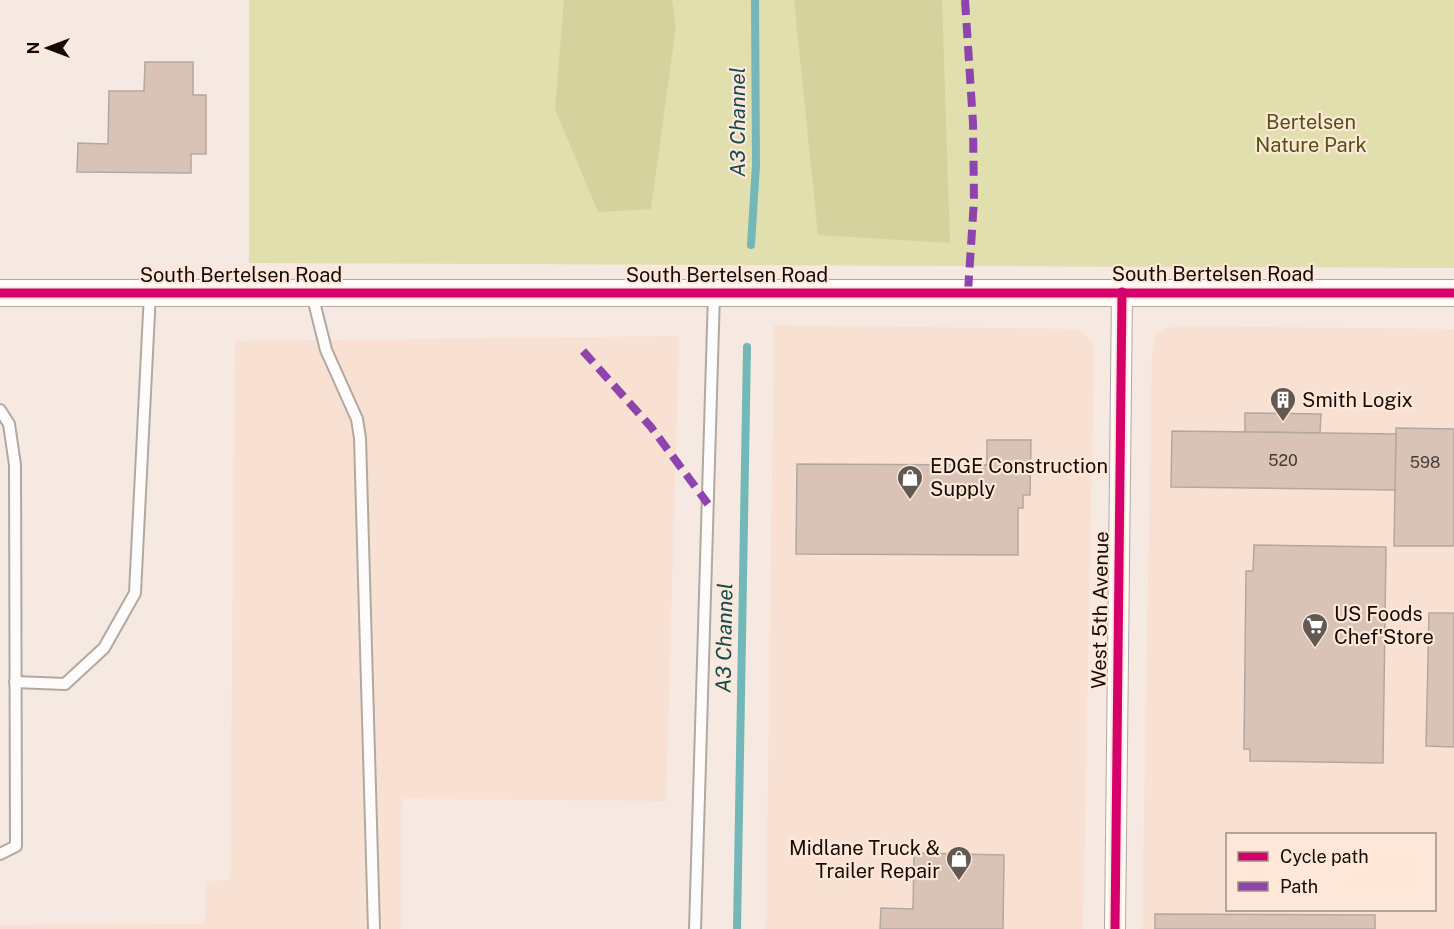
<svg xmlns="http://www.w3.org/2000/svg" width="1454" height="929" font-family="'Public Sans',sans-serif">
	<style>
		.built { fill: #f8e1d3; fill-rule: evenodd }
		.green { fill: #e1dfad }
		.forest { fill: #d4d29d }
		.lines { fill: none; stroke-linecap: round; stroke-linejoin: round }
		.stream { stroke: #74b7b8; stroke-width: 8 }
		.building { fill: #d8c3b6; stroke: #b2a8a2; stroke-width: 1.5 }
		.service-casing { stroke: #b1a8a2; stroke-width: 14 }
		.minor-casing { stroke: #b1a8a2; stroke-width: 22 }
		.tertiary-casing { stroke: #b1a8a2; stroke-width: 28 }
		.service { stroke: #fefcfa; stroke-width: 10 }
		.minor { stroke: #fefcfa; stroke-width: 20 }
		.tertiary { stroke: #fefcfa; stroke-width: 26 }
		.quiet { stroke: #8e44ad; stroke-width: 8; stroke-dasharray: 15 8; stroke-linecap: butt }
		.cycleway-casing { stroke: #fee7d9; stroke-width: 13 }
		.cycleway { stroke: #d6006c; stroke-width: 9 }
		.labels { text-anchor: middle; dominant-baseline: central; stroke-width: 4.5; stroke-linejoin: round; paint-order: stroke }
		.number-label { font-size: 16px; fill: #443933 }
		.park-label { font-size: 20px; fill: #4f530e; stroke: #fee7d9 }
		.street-label { font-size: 20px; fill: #120b07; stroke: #fee7d9 }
		.poi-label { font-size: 20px; fill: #120b07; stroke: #fee7d9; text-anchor: start }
		.water-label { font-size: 21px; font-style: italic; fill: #104b4e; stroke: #fee7d9 }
	</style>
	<rect width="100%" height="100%" fill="#f6e9e1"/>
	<g class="built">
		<path d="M774 325 1078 329 1092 341 1094 352 1083 929H766Z"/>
		<path d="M1181 326 1454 329V929H1142L1152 351 1156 335 1166 328ZM1228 834H1434V910H1228Z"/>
		<path d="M679 336 666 801 402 799 401 929H0V925L205 924 206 881 230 880 235 341Z"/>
	</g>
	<path class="green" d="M249 0H1454V268L249 263Z"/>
	<g class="forest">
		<path d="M564 0H672L676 26 651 209 598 212 555 109Z"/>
		<path d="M794 0H942L950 243 818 235Z"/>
	</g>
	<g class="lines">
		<g class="stream">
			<path d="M751 245 756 165 755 0"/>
			<path d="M737 929 747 347"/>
		</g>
	</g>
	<g class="building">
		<path d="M145 62H193V95H206V154H191V173L77 172 78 143 108 144 109 91H144Z"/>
		<path d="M1245 413 1321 414 1320 433 1245 432Z"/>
		<path d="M1396 428 1454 429V546H1394Z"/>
		<path d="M1172 431 1396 434 1395 490 1171 487Z"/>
		<path d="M987 440H1031L1030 495H1023V508H1018V555L796 554 797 464 987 465Z"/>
		<path d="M1254 545 1386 547 1383 763 1250 761V749H1244L1246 571H1253Z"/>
		<path d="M1429 613H1454V747L1426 746Z"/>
		<path d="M914 853 1004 855 1003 929H880L881 908 913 909Z"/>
		<path d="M1155 914 1375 915V929H1155Z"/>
	</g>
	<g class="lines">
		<defs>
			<g id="service">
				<path d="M312 294 326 350 357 419 360 438 374 929"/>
				<path d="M0 410 9 424 15 465 16 846 0 854"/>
				<path d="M15 682 65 684 104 648 135 593 150 293"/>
				<path d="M695 929 714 294"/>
			</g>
			<path id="minor" d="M1115 929 1122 292"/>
			<path id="tertiary" d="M0 293H1454"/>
		</defs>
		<use href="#service" class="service-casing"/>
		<use href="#minor" class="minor-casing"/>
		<use href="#tertiary" class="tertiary-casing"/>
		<use href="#service" class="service"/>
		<use href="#minor" class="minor"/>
		<use href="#tertiary" class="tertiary"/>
		<g class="quiet">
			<path d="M965 0 973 123 974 200 968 292"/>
			<path d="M583 351 651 427 708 504"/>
		</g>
		<defs>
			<g id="cycleway">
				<path d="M0 293H1454"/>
				<path d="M1115 929 1122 292"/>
			</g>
		</defs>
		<use href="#cycleway" class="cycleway-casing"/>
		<use href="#cycleway" class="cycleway"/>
	</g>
	<defs>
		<symbol id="building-pin" viewBox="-11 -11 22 30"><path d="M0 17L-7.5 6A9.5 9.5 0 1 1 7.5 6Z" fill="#625953" stroke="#fee7d9"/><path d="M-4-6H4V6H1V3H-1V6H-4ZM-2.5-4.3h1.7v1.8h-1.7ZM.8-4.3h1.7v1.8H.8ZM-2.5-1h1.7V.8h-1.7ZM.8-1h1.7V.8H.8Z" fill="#fff"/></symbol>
		<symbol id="shop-pin" viewBox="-11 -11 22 30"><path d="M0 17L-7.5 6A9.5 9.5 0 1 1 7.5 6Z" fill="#625953" stroke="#fee7d9"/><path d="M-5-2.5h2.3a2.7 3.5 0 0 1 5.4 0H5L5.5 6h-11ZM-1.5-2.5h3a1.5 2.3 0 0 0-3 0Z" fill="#fff"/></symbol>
		<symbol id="supermarket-pin" viewBox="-11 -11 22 30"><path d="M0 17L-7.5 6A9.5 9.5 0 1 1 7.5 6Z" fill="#625953" stroke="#fee7d9"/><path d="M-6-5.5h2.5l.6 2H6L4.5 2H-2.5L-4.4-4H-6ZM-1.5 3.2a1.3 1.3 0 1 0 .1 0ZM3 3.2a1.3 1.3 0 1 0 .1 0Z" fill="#fff"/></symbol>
	</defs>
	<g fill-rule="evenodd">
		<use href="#building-pin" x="1268" y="385" width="30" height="40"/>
		<use href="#shop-pin" x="895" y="463" width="30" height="40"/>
		<use href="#supermarket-pin" x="1300" y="611" width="30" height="40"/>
		<use href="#shop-pin" x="944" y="844" width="30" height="40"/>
	</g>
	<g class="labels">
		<g class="number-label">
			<text x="1283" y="460">520</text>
			<text x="1425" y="462">598</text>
		</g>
		<g class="park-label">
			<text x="1311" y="122">Bertelsen<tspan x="1311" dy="23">Nature Park</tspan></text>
		</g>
		<g class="street-label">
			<text x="1213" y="274">South Bertelsen Road</text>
			<text x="241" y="275">South Bertelsen Road</text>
			<text x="727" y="275">South Bertelsen Road</text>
			<text transform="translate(1100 610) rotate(-89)">West 5th Avenue</text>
		</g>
		<g class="poi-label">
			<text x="1302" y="400">Smith Logix</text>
			<text x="930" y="466">EDGE Construction<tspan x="930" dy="23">Supply</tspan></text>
			<text x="1334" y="614">US Foods<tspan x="1334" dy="23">Chef'Store</tspan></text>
			<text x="940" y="848" text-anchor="end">Midlane Truck &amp;<tspan x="940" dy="23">Trailer Repair</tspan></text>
		</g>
		<g class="water-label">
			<text transform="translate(737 122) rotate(-90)">A3 Channel</text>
			<text transform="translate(724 638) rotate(-89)">A3 Channel</text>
		</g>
	</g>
	<rect x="1226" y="833" width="210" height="78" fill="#fee7d9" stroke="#a08f85" stroke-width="1.5"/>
	<rect x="1238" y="852" width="30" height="9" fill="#d6006c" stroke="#a08f85" stroke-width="1.5"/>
	<text x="1280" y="863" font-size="18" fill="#120b07">Cycle path</text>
	<rect x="1238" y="882" width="30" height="9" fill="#8e44ad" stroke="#a08f85" stroke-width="1.5"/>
	<text x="1280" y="893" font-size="18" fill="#120b07">Path</text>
	<g transform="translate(48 48) rotate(270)" stroke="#fee7d9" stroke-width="4.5" paint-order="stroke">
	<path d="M0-4.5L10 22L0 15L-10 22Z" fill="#120b07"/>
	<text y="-9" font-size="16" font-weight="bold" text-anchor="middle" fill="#120b07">N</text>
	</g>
</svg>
